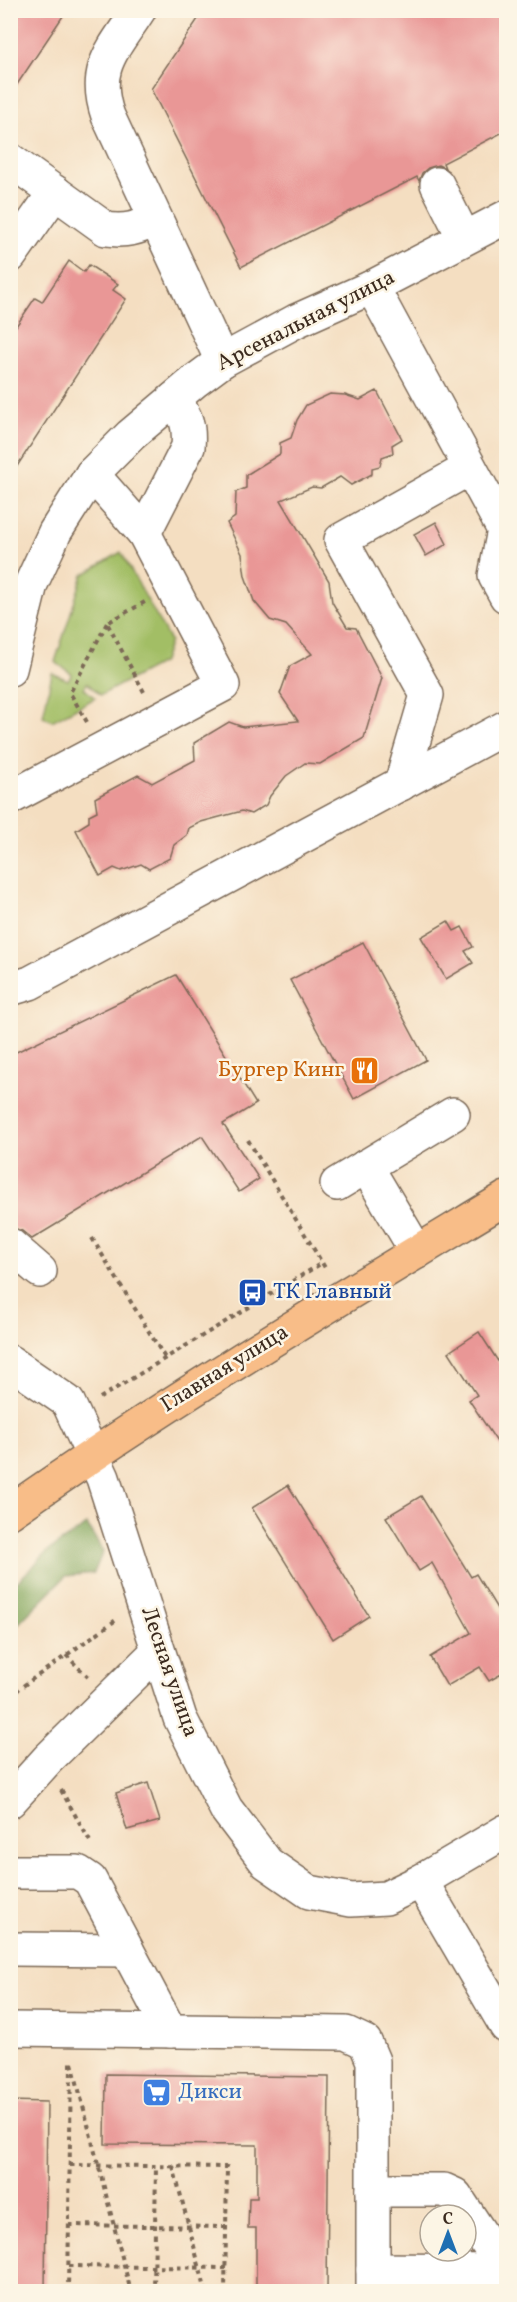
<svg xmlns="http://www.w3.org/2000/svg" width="517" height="2302" font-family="Vollkorn,serif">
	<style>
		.green { fill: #a2be65; stroke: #6e7442; stroke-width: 1.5 }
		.forest { fill: #81a55a; stroke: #5e683c; stroke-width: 1.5 }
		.building { fill: #e99796 }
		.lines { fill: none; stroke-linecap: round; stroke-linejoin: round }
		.minor-casing { stroke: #7c6957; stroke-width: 36 }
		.major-casing { stroke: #7c6957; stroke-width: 36 }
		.path { stroke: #7c6957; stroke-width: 4; stroke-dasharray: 4.5 4.5; stroke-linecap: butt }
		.minor { stroke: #fff; stroke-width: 33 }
		.major { stroke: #f8bd88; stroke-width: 33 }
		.labels { text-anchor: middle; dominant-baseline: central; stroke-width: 5; stroke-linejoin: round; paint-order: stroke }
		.street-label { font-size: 22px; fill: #3b2a1e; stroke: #fcf5e5 }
		.food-label { font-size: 22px; fill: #c56008; stroke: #fcf5e5; text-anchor: end }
		.transit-label { font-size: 22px; fill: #164399; stroke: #fcf5e5; text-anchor: start }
		.shop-label { font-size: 22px; fill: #366cbe; stroke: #fcf5e5; text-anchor: start }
	</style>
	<rect width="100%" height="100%" fill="#fcf5e5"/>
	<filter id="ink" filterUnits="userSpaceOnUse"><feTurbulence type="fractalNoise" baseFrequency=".0167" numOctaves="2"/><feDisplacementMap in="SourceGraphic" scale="12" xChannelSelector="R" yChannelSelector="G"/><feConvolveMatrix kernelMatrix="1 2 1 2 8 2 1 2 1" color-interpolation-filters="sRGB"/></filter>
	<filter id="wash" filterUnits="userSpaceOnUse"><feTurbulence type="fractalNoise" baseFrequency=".008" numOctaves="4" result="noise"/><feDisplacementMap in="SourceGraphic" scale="24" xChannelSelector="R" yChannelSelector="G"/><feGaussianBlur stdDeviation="1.35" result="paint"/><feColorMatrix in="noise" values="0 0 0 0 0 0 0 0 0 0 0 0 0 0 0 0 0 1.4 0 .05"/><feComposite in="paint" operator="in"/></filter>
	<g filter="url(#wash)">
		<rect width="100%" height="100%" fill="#f4dec1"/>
		<path class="green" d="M121 552 170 641 163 662 101 695 87 683 84 688 95 698 52 721 43 716 52 673 68 680 72 674 55 662 83 575Z"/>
		<path class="forest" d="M87 1525 103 1551 94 1573 66 1576 11 1631V1588L49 1550Z"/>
		<g id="blocks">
			<g class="building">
				<path d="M10 10H67L10 95Z"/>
				<path d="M204 10H507V130L443 163 445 168 438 165 428 168 422 173 419 181 417 177 241 267 151 89Z"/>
				<path d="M69 261 84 272 89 265 118 284 113 290 126 299 10 477V335L35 298 42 302Z"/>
				<path d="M377 391 402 439 392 445 393 453 382 457 380 466 372 468V474L351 485 340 477 321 488 312 487 281 500 329 581 332 602 347 627 356 628 382 678 364 738 320 764 305 763 286 776 270 796 266 805 251 814 242 811 201 822 189 828 187 835 174 845 170 858 149 869 141 864 121 871 114 868 100 876 76 830 89 822V815L97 811 95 798 138 775 152 783 195 760 194 743 229 722 243 727 298 721 280 694 290 666 312 654 286 625 270 620 254 601 245 576 242 554 227 523 235 517 236 492 246 488V475L280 454V443L291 438 297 420 306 405 330 394 345 395 360 400Z"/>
				<path d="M436 522 447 544 426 556 414 534Z"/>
				<path d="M448 921 454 931 462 927 473 947 465 951 473 963 446 979 421 937Z"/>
				<path d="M363 942 426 1060 354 1099 290 980Z"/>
				<path d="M176 975 256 1104 223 1124 259 1179 239 1192 202 1136 32 1239 22 1231 10 1227V1055Z"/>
				<path d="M479 1332 507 1375V1457L469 1400 477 1395 449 1352Z"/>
				<path d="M288 1485 369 1616 333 1639 252 1508Z"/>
				<path d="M421 1496 471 1577 476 1574 507 1625V1671L489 1681 480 1667 447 1686 430 1657 471 1633 432 1563 419 1571 386 1517Z"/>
				<path d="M148 1783 160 1821 127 1830 116 1793Z"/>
				<path d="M106 2074 329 2077 327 2292H256V2228H248L249 2198H257V2145L105 2144Z"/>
				<path d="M10 2101 47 2102 45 2292H10Z"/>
			</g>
		</g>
	</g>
	<g filter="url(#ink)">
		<use href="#blocks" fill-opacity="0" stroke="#7c6957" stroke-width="1.5"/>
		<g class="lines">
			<defs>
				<g id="minor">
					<path d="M139 10C114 49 91 68 108 116L222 361"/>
					<path d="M10 160 106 229C126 232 138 228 156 220"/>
					<path d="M437 184 464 238"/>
					<path d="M10 256 55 192"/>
					<path d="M372 287 504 530"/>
					<path d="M92 474 144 533"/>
					<path d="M506 528 504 530 495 576 506 596"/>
					<path d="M10 669 31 584 55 532 92 474 131 435 195 381 222 361 296 321 372 287 506 217"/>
					<path d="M401 784 427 695 341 540 470 468"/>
					<path d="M10 798 223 685 144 533 188 447C190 425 186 417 174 399"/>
					<path d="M10 989 30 983 506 727"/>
					<path d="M366 1166 417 1252"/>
					<path d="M337 1184 453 1114"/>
					<path d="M10 1245 40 1271"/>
					<path d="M10 1362 68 1402 103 1478 180 1718 226 1809 267 1863 309 1892 351 1900 386 1898 421 1881 506 1831"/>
					<path d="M10 1801 48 1759 158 1651"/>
					<path d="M10 1872H78L90 1880 170 2031"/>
					<path d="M421 1881 506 2026"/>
					<path d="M10 1949 127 1950"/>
					<path d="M10 2029 346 2033 365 2042 373 2061V2292"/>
					<path d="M373 2190H444L455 2195 506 2272"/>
					<path d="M373 2270 506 2271"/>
				</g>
				<path id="major" d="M10 1512C171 1399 339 1299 506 1198"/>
			</defs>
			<use href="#minor" class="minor-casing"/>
			<use href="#major" class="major-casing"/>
			<g class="path">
				<path d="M144 692 107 623 145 602"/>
				<path d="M87 722 70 693 107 623"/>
				<path d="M248 1140 327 1271"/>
				<path d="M92 1238 165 1358"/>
				<path d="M100 1398 322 1263"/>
				<path d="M66 1655 88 1677"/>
				<path d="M10 1698 20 1688 116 1620"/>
				<path d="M61 1790 91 1843"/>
				<path d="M72 2063 131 2292"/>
				<path d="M70 2165 227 2167 225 2292"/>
				<path d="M173 2166 206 2292"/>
				<path d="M69 2225 226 2227"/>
				<path d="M69 2266 226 2268"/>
				<path d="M68 2292 71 2061"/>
				<path d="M154 2292 156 2166"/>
			</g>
			<use href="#minor" class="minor"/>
			<use href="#major" class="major"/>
		</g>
	</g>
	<defs>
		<symbol id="restaurant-square" viewBox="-11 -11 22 22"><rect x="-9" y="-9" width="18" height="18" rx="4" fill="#e8710a" stroke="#fcf5e5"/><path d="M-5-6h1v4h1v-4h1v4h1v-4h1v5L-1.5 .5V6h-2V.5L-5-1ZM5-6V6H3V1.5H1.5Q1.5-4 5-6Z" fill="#fff"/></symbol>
		<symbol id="bus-square" viewBox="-11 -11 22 22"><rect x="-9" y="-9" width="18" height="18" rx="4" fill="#1a4fb4" stroke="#fcf5e5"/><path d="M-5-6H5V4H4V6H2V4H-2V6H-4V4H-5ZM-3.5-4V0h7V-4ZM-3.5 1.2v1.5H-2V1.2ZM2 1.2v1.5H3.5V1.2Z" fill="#fff"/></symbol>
		<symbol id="supermarket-square" viewBox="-11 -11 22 22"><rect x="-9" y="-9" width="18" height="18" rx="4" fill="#3f7fe0" stroke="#fcf5e5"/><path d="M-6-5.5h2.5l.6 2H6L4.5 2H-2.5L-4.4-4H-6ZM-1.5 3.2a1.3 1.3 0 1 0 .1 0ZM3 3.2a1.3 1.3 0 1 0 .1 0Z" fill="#fff"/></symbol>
	</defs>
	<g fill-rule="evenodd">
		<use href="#restaurant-square" x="348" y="1054" width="33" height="33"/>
		<use href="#bus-square" x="236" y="1276" width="33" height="33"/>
		<use href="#supermarket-square" x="140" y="2076" width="33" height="33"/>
	</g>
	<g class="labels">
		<g class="street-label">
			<text transform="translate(306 321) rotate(-27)">Арсенальная улица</text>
			<text transform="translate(225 1369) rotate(-32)">Главная улица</text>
			<text transform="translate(169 1672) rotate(71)">Лесная улица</text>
		</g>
		<g class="food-label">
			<text x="344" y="1070">Бургер Кинг</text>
		</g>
		<g class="transit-label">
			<text x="273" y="1292">ТК Главный</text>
		</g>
		<g class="shop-label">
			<text x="178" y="2092">Дикси</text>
		</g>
	</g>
	<rect width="517" height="2302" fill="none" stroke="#fcf5e5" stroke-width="36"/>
	<g transform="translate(448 2233)"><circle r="28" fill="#fcf5e5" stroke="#afa495" stroke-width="1.5"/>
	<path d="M0-4.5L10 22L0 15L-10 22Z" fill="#1f6fb2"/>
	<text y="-9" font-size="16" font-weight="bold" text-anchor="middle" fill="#3b2a1e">С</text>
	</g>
</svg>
